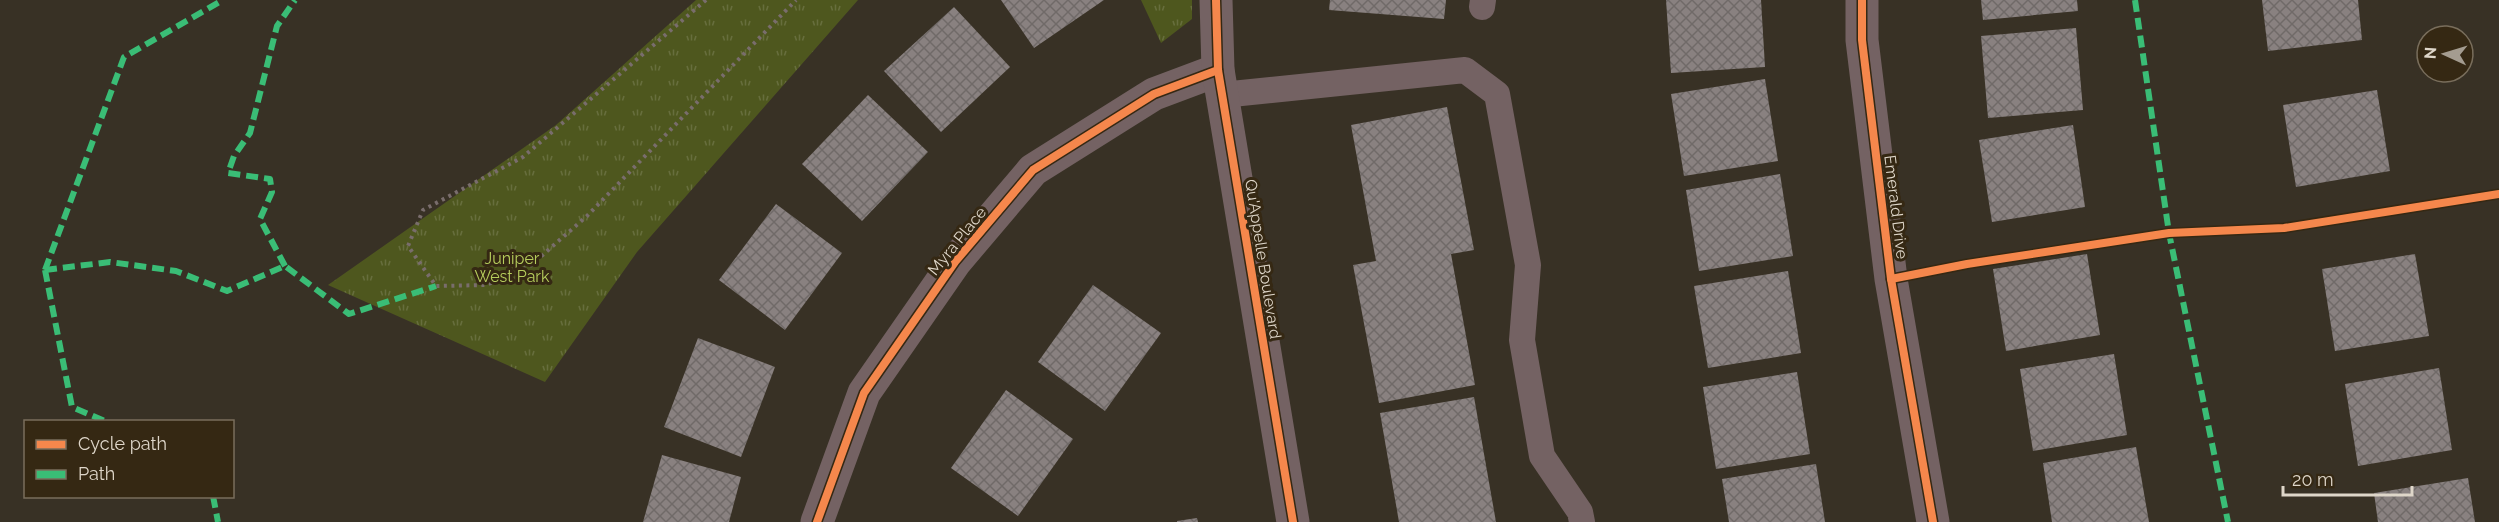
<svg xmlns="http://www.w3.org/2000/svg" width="2499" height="522" font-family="Raleway,sans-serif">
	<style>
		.grass { fill: url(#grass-tufts) }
		.building { fill: url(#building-cross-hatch) }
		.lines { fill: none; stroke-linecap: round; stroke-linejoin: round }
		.path { stroke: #796d6c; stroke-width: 4; stroke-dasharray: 3 4.5; stroke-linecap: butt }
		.service { stroke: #746263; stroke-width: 26 }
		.minor { stroke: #746263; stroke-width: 33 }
		.tertiary { stroke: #746263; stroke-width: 33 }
		.quiet { stroke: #3abd76; stroke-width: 6; stroke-dasharray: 12 6; stroke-linecap: butt }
		.cycleway-casing { stroke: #352813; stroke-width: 11 }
		.cycleway { stroke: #f5874c; stroke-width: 8 }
		.labels { text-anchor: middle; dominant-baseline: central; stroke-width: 6; stroke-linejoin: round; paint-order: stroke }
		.street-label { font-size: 16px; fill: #ded6c9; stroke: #352813 }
		.park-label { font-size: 16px; fill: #b7ce5d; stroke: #352813 }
	</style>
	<defs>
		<pattern id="grass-tufts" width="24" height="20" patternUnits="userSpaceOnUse" patternTransform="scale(1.5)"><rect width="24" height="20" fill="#4e571e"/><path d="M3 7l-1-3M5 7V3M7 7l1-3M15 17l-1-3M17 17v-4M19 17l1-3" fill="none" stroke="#676e3d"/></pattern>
		<pattern id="building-cross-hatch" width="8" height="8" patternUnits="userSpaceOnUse" patternTransform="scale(1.5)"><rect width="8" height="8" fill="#898180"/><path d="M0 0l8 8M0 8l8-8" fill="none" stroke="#706a68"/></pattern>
	</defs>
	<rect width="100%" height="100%" fill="#383125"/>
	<g class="grass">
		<path d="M696 0H858L637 252 545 382 328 285 556 125Z"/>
		<path d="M1141 0H1192V19L1161 43Z"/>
	</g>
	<g class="building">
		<path d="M1001 0H1104L1034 48Z"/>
		<path d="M1330 0H1446L1444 19 1329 10Z"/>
		<path d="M1666 0H1761L1765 67 1671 73Z"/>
		<path d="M1981 0H2077L2078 11 1983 20Z"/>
		<path d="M2262 0H2358L2362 40 2268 51Z"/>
		<path d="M954 7 1010 67 941 132 884 71Z"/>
		<path d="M2076 28 2083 110 1988 118 1981 36Z"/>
		<path d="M1765 79 1778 161 1684 176 1671 94Z"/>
		<path d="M2377 90 2390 171 2296 187 2283 105Z"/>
		<path d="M868 95 928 152 862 221 802 164Z"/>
		<path d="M1447 107 1474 250 1451 254 1475 385 1379 403 1353 265 1376 261 1351 125Z"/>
		<path d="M2073 125 2085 207 1992 222 1979 140Z"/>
		<path d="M1780 174 1793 256 1699 271 1686 190Z"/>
		<path d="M776 204 842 253 785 330 719 280Z"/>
		<path d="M2087 254 2100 335 2006 351 1993 269Z"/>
		<path d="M2415 254 2429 336 2335 351 2322 269Z"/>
		<path d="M1788 271 1801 353 1708 368 1694 286Z"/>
		<path d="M1093 285 1161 333 1105 411 1038 362Z"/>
		<path d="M698 338 775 367 741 457 664 427Z"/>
		<path d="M2114 354 2127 435 2033 451 2020 369Z"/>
		<path d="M2439 368 2452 450 2358 466 2345 384Z"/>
		<path d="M1797 372 1810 454 1716 469 1703 387Z"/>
		<path d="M1006 390 1073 439 1018 516 951 468Z"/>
		<path d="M1474 397 1496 522H1399L1380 413Z"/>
		<path d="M2136 447 2149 522H2052L2043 463Z"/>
		<path d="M662 455 741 477 729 522H643Z"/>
		<path d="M1816 464 1825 522H1729L1722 479Z"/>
		<path d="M2468 478 2475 522H2378L2374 493Z"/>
		<path d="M1197 518 1198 522H1177V521Z"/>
	</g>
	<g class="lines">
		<path class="path" d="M706 0 523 157 423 210 408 246 436 286 486 285 530 266 587 216 796 0"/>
		<g class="service">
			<path d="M1482 7 1483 0"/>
			<path d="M1222 95 1465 70 1497 94 1528 265 1522 340 1542 456 1580 512 1582 522"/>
		</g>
		<g class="minor">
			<path d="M1862 0V40L1891 279 1933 522"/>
			<path d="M817 522 864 393 955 262 1033 170 1154 94 1218 70"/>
		</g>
		<path class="tertiary" d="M1216 0 1218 70 1293 522"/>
		<g class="quiet">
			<path d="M2135 0 2169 233 2228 522"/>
			<path d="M285 266 260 219 272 192 270 179 228 173 234 156 250 133 277 26 295 0"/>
			<path d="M45 270 110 262 176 271 227 291 285 266 349 314 436 286"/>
			<path d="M45 270 124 57 223 0"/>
			<path d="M45 270 72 407 107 422"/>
			<path d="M213 496 218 522"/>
		</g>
		<defs>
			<g id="cycleway">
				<path d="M1216 0 1218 70 1293 522"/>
				<path d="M1862 0V40L1891 279 1933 522"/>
				<path d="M1891 279 1967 264 2169 233 2284 228 2499 194"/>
				<path d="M817 522 864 393 955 262 1033 170 1154 94 1218 70"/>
			</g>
		</defs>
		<use href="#cycleway" class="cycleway-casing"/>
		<use href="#cycleway" class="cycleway"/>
	</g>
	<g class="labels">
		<g class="street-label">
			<text transform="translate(1896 207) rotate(83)">Emerald Drive</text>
			<text transform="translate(957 241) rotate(-51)">Myra Place</text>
			<text transform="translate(1263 259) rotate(81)">Qu'Appelle Boulevard</text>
		</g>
		<g class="park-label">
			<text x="512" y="258">Juniper<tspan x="512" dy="18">West Park</tspan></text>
		</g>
	</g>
	<rect x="24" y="420" width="210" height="78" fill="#352813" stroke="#796e5c" stroke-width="1.5"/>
	<rect x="36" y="440" width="30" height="9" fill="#f5874c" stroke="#796e5c" stroke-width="1.5"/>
	<text x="78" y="450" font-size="18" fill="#ded6c9">Cycle path</text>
	<rect x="36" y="470" width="30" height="9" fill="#3abd76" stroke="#796e5c" stroke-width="1.5"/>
	<text x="78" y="480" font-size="18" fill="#ded6c9">Path</text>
	<g transform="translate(2445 54) rotate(274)"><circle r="28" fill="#352813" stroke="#796e5c" stroke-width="1.5"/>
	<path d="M0-4.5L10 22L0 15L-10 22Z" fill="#a49c90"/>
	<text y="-9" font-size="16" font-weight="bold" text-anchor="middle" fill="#ded6c9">N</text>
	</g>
	<path d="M2283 486v9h129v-9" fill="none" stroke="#ded6c9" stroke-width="3"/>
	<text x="2292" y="486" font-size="18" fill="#ded6c9" stroke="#352813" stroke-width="4.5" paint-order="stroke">20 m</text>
</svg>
